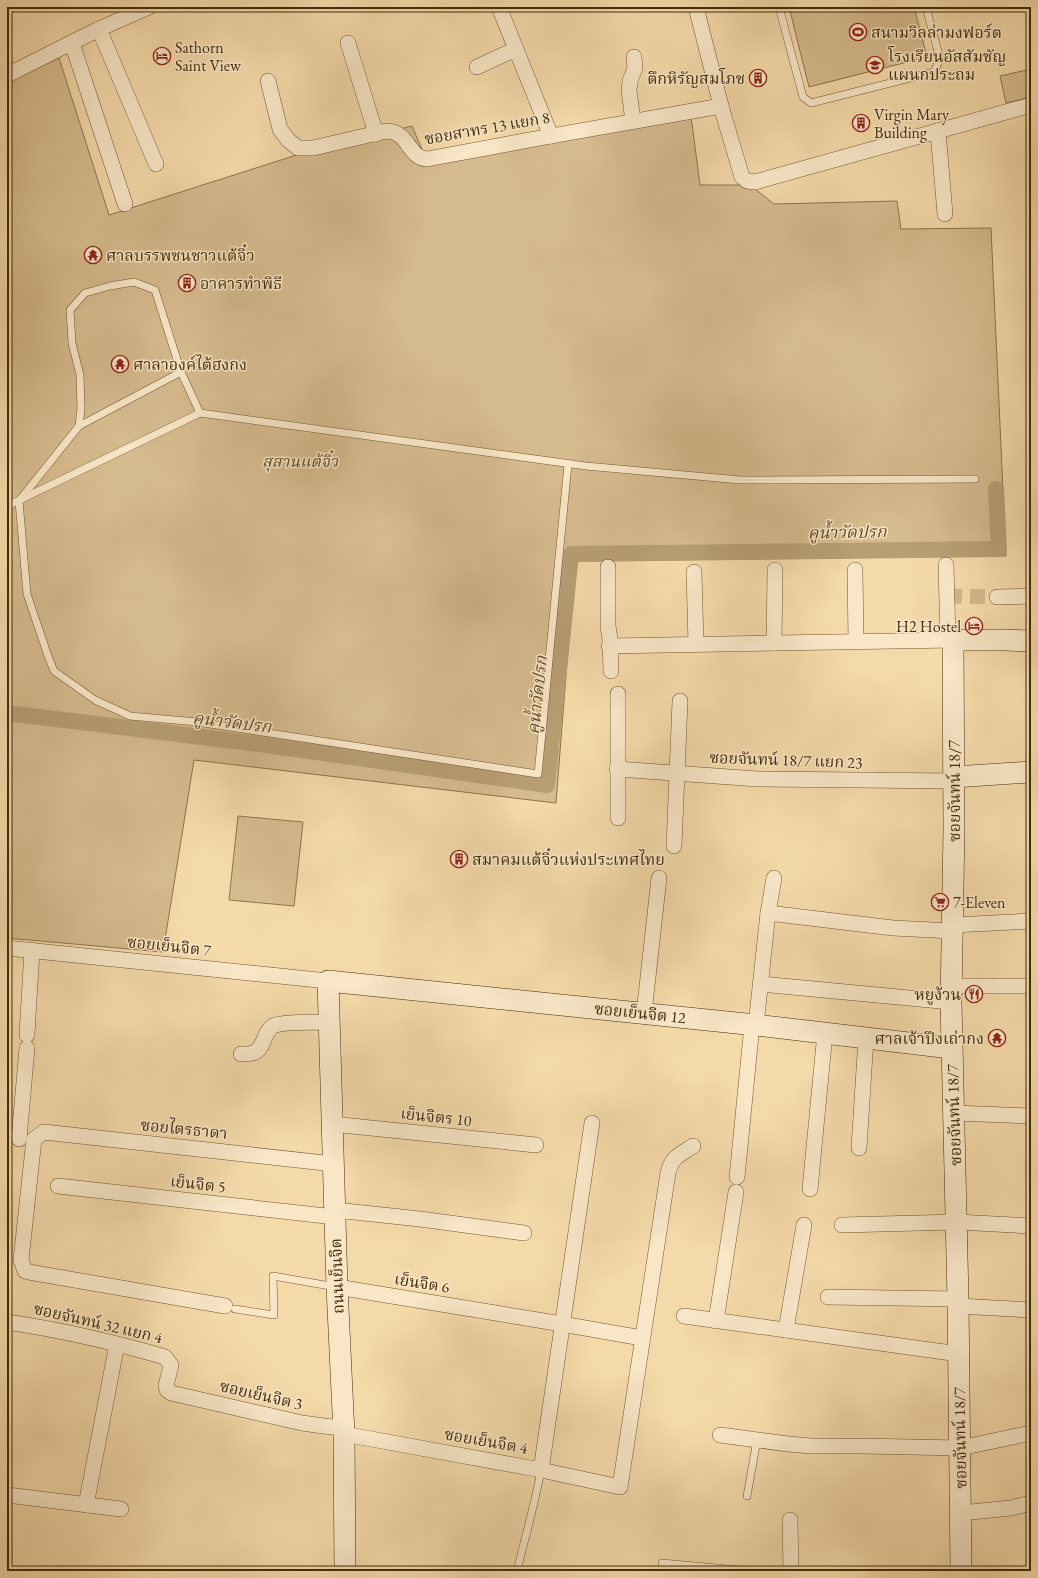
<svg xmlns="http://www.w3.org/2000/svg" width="1038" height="1578" font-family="'EB Garamond','Noto Serif Thai',serif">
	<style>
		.green { fill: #d6bb8e; stroke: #8e734c }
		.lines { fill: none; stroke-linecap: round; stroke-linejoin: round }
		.canal { stroke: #b89e73; stroke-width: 16 }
		.street-tunnel { stroke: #d1b689; stroke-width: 15; stroke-dasharray: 15 8; stroke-linecap: butt }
		.lane-casing { stroke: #715632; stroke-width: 8 }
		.street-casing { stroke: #715632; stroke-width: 16 }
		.secondary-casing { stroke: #452b0a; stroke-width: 22 }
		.lane { stroke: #f8e6c7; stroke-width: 7 }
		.street { stroke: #f8e6c7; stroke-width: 15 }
		.secondary { stroke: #f8e6c7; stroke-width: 21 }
		.labels { text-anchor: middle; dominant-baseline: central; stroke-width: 3; stroke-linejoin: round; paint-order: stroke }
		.poi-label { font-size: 16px; fill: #452b0a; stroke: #f8e6c7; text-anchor: start }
		.street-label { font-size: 16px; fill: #452b0a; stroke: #f8e6c7 }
		.park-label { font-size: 16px; font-style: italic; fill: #624824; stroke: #f8e6c7 }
		.water-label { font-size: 17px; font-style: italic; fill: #624824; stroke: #f8e6c7 }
	</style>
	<rect width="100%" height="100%" fill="#f4d9a9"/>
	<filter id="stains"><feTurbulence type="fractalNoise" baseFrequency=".005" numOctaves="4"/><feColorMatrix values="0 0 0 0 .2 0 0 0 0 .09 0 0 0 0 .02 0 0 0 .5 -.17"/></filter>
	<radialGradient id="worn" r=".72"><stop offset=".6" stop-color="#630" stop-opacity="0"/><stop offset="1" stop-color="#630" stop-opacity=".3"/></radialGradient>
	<g class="green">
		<path d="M789 7H914L927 57 809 87Z"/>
		<path d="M59 58 109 215 306 152 412 126 428 163 691 116 700 185H750L774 204 897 201 901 229 991 228 1006 556 575 561 556 803 194 760 163 952 7 938V80Z"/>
		<path d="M1031 69V97L1006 103 1000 76Z"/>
		<path d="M238 816 303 822 294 906 229 900Z"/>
	</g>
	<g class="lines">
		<path class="canal" d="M7 713 259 744 547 785 571 554 999 549 996 489"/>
		<path class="street-tunnel" d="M947 596 997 597"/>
		<defs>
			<g id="lane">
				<path d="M779 7 803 97 811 103 934 72 940 59 926 7"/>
				<path d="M200 413 181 372 155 290 134 282 110 286 85 293 70 310 72 343 80 375 81 408 79 426 19 501 27 594 48 656 54 671 95 700 130 716 197 722 538 774 568 464"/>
				<path d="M79 426 181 372"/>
				<path d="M7 506 200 413 586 466 740 480 975 479"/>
				<path d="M235 1309 274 1315 273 1276 336 1287"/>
				<path d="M747 1496 757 1440"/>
				<path d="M662 1563 739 1570H791"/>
				<path d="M517 1571C525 1537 535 1504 541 1470"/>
			</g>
			<g id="street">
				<path d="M499 7 551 136"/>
				<path d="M696 7 721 106 742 177 747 181 755 182 1031 105"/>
				<path d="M99 29 156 164"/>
				<path d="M72 43 125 204"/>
				<path d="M348 43 376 134"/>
				<path d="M477 67 516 49"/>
				<path d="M7 75 99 29 149 7"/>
				<path d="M268 81 280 129 288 140 298 148H313L386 131C409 131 408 158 427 159L551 136 721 106"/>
				<path d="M633 121 629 91 630 81 635 68 634 57"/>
				<path d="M938 131 945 214"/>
				<path d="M946 565 948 640"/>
				<path d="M608 567V626L610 639 611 671"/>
				<path d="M855 570 856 641"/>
				<path d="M694 572 696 644"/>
				<path d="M997 597 1031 596"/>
				<path d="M774 643 775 570"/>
				<path d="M609 646 953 640"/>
				<path d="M618 694V818"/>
				<path d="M617 769 758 779 954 781"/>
				<path d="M674 846 680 701"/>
				<path d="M768 913 893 928 953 931"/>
				<path d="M953 925 1031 921"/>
				<path d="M7 948 328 981"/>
				<path d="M761 984 951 1002"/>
				<path d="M951 986H1031"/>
				<path d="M644 1013 659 878"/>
				<path d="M756 1025 768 913 774 878"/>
				<path d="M27 1035 32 950"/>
				<path d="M241 1054C245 1054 250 1054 253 1053 265 1049 263 1032 273 1026 283 1021 316 1023 329 1022"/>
				<path d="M954 1113 1031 1116"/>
				<path d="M332 1124 536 1145"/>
				<path d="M19 1139 27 1048"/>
				<path d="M34 1139 21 1260 25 1271 29 1272 225 1306"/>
				<path d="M34 1139 44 1132 334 1164"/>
				<path d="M859 1148 866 1038"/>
				<path d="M737 1177 752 1025"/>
				<path d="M58 1186 335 1217"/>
				<path d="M810 1189 825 1033"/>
				<path d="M335 1210 420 1219 524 1233"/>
				<path d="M842 1225 957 1222 1031 1226"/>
				<path d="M337 1287 562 1324 642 1338"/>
				<path d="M828 1297 958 1299"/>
				<path d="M958 1306 1031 1310"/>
				<path d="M684 1316 959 1354"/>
				<path d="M716 1321 736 1192"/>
				<path d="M7 1322C61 1330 113 1342 165 1357L171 1365 166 1386 167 1390 171 1393 302 1423 323 1426 344 1428"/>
				<path d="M786 1330 804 1225"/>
				<path d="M344 1434 541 1470 620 1487 668 1173C672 1156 680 1155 693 1146"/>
				<path d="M720 1435 788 1444 811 1446H862L960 1448 1031 1433"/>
				<path d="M541 1470 592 1123"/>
				<path d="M7 1495 121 1509"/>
				<path d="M86 1505 117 1344"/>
				<path d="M961 1513 1011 1508 1031 1503"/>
				<path d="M790 1520 791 1571"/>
			</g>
			<g id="secondary">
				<path d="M954 777 1031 772"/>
				<path d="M345 1571 344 1434 337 1287 328 981 756 1025 951 1048"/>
				<path d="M961 1571 958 1299 951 1002 954 829 953 640H1004L1031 641"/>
			</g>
		</defs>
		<use href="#lane" class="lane-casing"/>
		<use href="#street" class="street-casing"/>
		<use href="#secondary" class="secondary-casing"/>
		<use href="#lane" class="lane"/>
		<use href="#street" class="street"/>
		<use href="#secondary" class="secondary"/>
	</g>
	<defs>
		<symbol id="stadium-ring" viewBox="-11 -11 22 22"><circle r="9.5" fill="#f8e6c7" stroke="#8f2418" stroke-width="1.5"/><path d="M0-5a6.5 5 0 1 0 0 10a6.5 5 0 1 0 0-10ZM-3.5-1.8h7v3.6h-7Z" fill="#8f2418"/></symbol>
		<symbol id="hotel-ring" viewBox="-11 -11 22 22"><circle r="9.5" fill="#f8e6c7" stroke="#8f2418" stroke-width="1.5"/><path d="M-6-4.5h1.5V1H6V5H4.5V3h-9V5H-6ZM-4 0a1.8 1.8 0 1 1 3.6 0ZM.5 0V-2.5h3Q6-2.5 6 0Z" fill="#8f2418"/></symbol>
		<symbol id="school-ring" viewBox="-11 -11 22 22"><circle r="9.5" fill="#f8e6c7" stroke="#8f2418" stroke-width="1.5"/><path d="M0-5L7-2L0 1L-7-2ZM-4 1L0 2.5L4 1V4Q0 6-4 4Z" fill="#8f2418"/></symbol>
		<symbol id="building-ring" viewBox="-11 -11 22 22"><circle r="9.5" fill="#f8e6c7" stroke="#8f2418" stroke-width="1.5"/><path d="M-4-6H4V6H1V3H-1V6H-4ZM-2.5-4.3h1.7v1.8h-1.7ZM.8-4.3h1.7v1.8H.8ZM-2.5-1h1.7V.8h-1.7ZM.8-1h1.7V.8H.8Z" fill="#8f2418"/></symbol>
		<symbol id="temple-ring" viewBox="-11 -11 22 22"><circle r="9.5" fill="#f8e6c7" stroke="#8f2418" stroke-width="1.5"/><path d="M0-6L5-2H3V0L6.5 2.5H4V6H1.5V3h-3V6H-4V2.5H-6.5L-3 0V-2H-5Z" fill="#8f2418"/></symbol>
		<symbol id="supermarket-ring" viewBox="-11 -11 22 22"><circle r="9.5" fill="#f8e6c7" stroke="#8f2418" stroke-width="1.5"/><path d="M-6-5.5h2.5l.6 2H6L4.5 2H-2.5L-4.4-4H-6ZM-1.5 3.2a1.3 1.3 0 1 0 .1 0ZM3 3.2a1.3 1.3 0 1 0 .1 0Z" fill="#8f2418"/></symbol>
		<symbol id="restaurant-ring" viewBox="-11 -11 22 22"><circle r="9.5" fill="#f8e6c7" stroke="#8f2418" stroke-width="1.5"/><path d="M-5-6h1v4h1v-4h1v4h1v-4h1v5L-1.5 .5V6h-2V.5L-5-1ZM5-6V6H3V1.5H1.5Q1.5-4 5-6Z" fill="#8f2418"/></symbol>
	</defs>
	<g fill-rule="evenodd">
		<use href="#stadium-ring" x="848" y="22" width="20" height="20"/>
		<use href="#hotel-ring" x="152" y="46" width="20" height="20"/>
		<use href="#school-ring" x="865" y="55" width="20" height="20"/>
		<use href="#building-ring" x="748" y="68" width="20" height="20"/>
		<use href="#building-ring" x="851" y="113" width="20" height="20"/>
		<use href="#temple-ring" x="83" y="245" width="20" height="20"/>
		<use href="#building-ring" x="177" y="273" width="20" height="20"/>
		<use href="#temple-ring" x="110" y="354" width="20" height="20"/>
		<use href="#hotel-ring" x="964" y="616" width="20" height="20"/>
		<use href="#building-ring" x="449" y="849" width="20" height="20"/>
		<use href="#supermarket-ring" x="930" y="892" width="20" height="20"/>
		<use href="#restaurant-ring" x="964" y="984" width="20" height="20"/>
		<use href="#temple-ring" x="987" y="1028" width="20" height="20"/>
	</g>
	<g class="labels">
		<g class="poi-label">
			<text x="871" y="32">สนามวิลล่ามงฟอร์ต</text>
			<text x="175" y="47">Sathorn<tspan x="175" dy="18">Saint View</tspan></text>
			<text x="888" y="56">โรงเรียนอัสสัมชัญ<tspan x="888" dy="18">แผนกประถม</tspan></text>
			<text x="745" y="78" text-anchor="end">ตึกหิรัญสมโภช</text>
			<text x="874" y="114">Virgin Mary<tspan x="874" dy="18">Building</tspan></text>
			<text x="106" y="255">ศาลบรรพชนชาวแต้จิ๋ว</text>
			<text x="200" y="283">อาคารทำพิธี</text>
			<text x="133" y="364">ศาลาองค์ไต้ฮงกง</text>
			<text x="961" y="626" text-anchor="end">H2 Hostel</text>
			<text x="472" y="859">สมาคมแต้จิ๋วแห่งประเทศไทย</text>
			<text x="953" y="902">7-Eleven</text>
			<text x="961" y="994" text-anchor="end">หยูง้วน</text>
			<text x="984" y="1038" text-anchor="end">ศาลเจ้าปึงเถ่ากง</text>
		</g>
		<g class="street-label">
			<text transform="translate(487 128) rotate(-10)">ซอยสาทร 13 แยก 8</text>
			<text transform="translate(786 760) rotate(2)">ซอยจันทน์ 18/7 แยก 23</text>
			<text transform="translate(954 791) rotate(-90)">ซอยจันทน์ 18/7</text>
			<text transform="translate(169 946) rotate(6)">ซอยเย็นจิต 7</text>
			<text transform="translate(640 1013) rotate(6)">ซอยเย็นจิต 12</text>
			<text transform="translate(954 1115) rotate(-92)">ซอยจันทน์ 18/7</text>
			<text transform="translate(436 1117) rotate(6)">เย็นจิตร 10</text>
			<text transform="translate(184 1129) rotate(6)">ซอยไตรธาดา</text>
			<text transform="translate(198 1184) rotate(6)">เย็นจิต 5</text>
			<text transform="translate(337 1276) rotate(-92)">ถนนเย็นจิต</text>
			<text transform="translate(422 1283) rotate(9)">เย็นจิต 6</text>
			<text transform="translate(98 1323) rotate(13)">ซอยจันทน์ 32 แยก 4</text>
			<text transform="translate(261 1395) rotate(13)">ซอยเย็นจิต 3</text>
			<text transform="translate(960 1438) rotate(-91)">ซอยจันทน์ 18/7</text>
			<text transform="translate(486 1441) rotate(10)">ซอยเย็นจิต 4</text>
		</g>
		<g class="park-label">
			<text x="300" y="461">สุสานแต้จิ๋ว</text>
		</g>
		<g class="water-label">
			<text transform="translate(847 532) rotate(-1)">คูน้ำวัดปรก</text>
			<text transform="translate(537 695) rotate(-84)">คูน้ำวัดปรก</text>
			<text transform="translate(232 722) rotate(7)">คูน้ำวัดปรก</text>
		</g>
	</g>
	<rect width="1038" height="1578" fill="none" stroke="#f4d9a9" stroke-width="24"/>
	<rect x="8" y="8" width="1022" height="1562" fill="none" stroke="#452b0a" stroke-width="2"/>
	<rect x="12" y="12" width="1014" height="1554" fill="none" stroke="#452b0a"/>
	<rect width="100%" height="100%" filter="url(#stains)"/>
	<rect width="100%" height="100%" fill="url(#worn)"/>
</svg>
